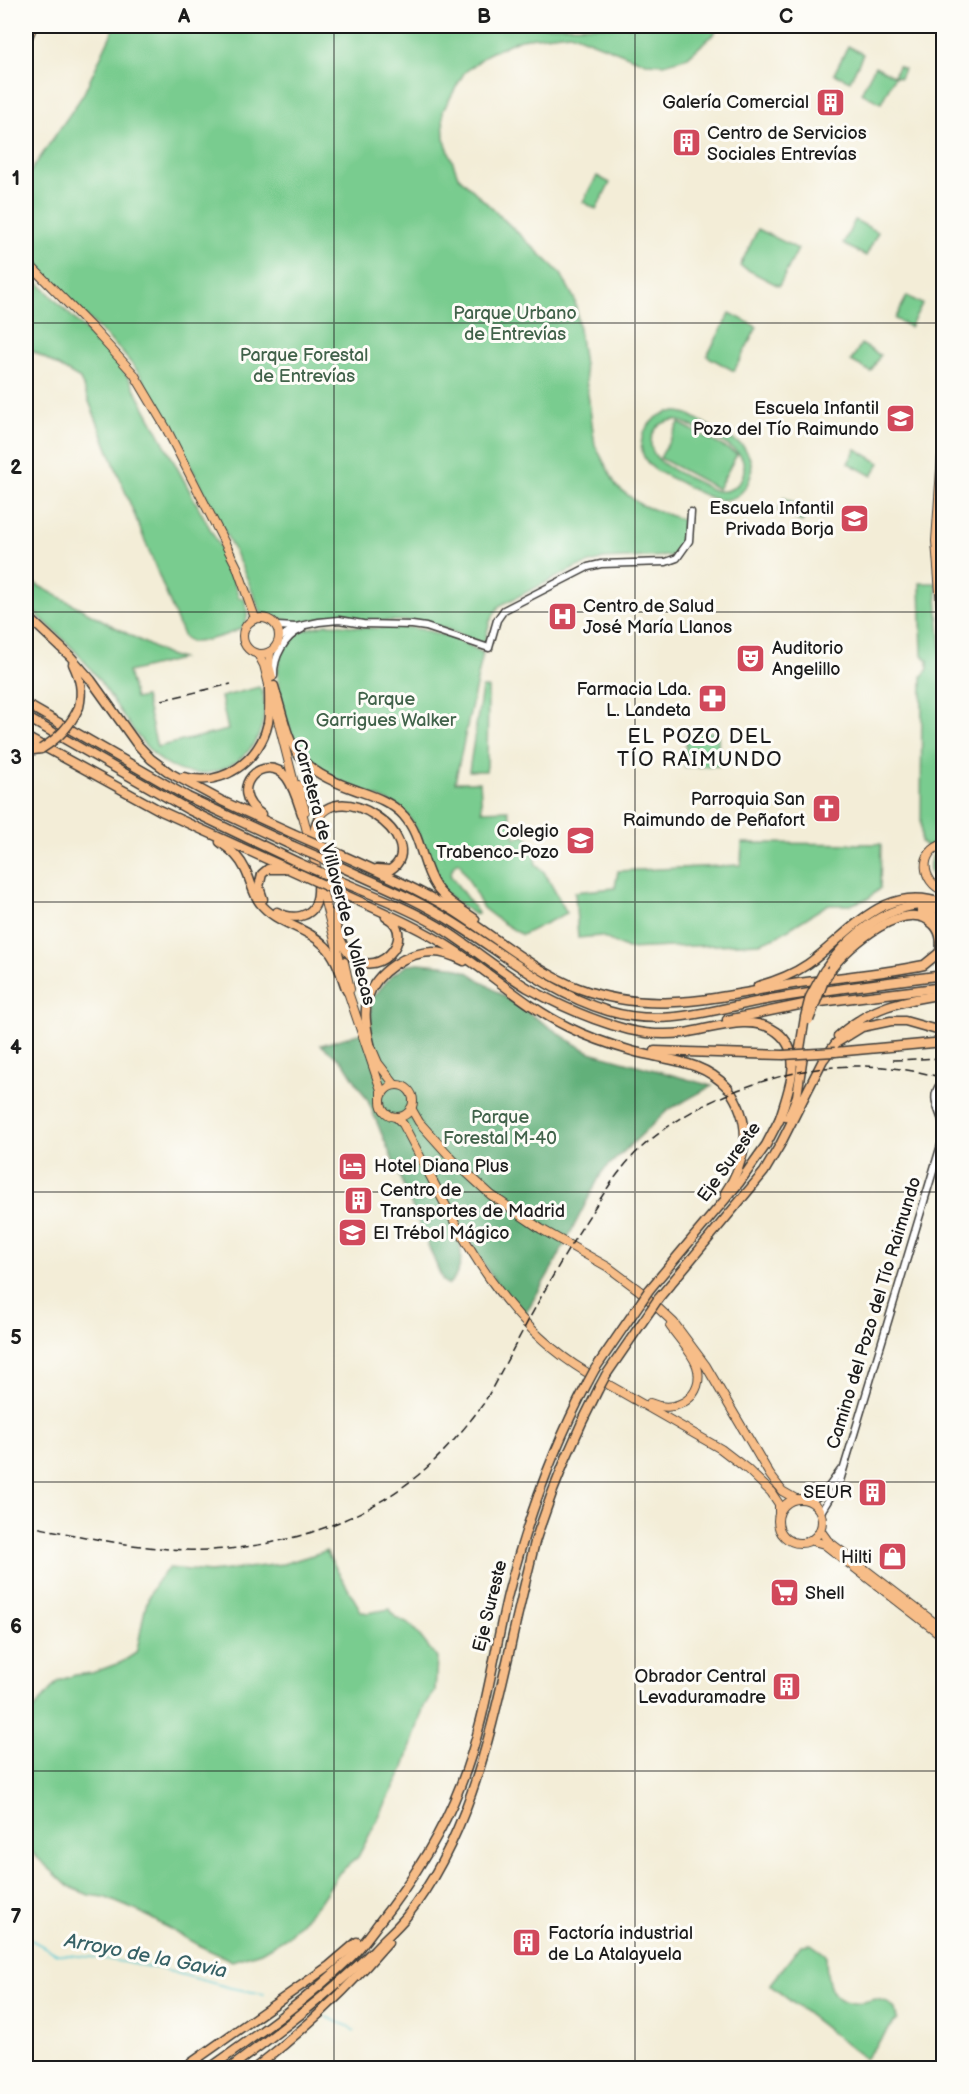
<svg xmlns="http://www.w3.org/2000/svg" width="969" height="2094" font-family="'Balsamiq Sans',sans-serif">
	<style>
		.green { fill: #79cc8f; stroke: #4a7456; stroke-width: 1.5; fill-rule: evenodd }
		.forest { fill: #62b07a; stroke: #3f664b; stroke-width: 1.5 }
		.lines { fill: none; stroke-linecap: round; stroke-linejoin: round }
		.stream { stroke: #5cc9d4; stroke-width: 1.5 }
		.minor-casing { stroke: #3c3b38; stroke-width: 9 }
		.major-casing { stroke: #3c3b38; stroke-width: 10 }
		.highway-casing { stroke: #3c3b38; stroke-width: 11 }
		.minor { stroke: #fff; stroke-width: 6 }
		.major { stroke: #f7bd88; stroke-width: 8 }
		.highway { stroke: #f7bd88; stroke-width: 8 }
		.rail { stroke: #1c1c1c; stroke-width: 1.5; stroke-dasharray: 9 4.5; stroke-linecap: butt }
		.highway-bridge-casing { stroke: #3c3b38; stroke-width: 11; stroke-linecap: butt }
		.highway-bridge { stroke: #f7bd88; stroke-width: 8 }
		.grid { fill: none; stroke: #1c1c1c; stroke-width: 1.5; stroke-opacity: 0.55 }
		.labels { text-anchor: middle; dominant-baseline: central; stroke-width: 6; stroke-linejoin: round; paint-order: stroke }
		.poi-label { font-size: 18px; fill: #1c1c1c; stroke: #fdfcf7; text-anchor: end }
		.park-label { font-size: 18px; fill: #41624a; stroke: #fdfcf7 }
		.street-label { font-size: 18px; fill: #1c1c1c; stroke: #fdfcf7 }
		.neighbourhood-label { font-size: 20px; letter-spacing: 1.5px; fill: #1c1c1c; stroke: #fdfcf7 }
		.water-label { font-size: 20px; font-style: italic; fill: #366166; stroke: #fdfcf7 }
		.neatline { fill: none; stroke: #1c1c1c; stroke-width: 2 }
		.grid-label { font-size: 20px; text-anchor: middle; font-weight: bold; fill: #1c1c1c }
	</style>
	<rect width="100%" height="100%" fill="#fdfcf7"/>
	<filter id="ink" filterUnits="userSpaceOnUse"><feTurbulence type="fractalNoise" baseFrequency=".0167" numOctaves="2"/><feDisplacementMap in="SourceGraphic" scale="12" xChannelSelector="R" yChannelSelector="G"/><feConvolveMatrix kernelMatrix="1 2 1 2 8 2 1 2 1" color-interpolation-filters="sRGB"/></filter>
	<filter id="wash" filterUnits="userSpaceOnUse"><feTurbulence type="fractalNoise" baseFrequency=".008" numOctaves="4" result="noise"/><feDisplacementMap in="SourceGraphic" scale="24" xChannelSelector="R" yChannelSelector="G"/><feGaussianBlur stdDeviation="1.35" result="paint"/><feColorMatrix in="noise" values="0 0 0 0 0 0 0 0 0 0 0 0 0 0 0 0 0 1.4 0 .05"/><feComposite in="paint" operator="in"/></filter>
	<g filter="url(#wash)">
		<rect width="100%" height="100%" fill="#f3edd7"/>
		<g class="green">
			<path d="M115 26H716L715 33 688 57 664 64 646 63 570 33 520 39 488 54 464 73 443 111 444 138 458 176 561 274 575 300 595 445 617 487 641 505 683 520C682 534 683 548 670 556L604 559 577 567 499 606 490 621 484 644 443 628 412 621H367L334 616 297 623 261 613 246 576 229 540 175 436 139 373 121 351 26 256V178L83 95Z"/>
			<path d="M848 46 863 54 850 81 834 74Z"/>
			<path d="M875 66 894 76 898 66 904 69 900 78 895 76 881 103 861 93Z"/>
			<path d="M597 176 610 183 596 209 583 202Z"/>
			<path d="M855 220 878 232 866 256 843 244Z"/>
			<path d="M758 229 798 249 779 286 740 266Z"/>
			<path d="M26 270 86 331 122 368 131 382 228 562 239 598H244C247 607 250 619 243 626 237 633 201 643 192 642 190 641 186 639 184 638L80 379 26 347Z"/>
			<path d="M907 296 922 304 910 327 895 319Z"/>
			<path d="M730 313 757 327 734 371 707 356Z"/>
			<path d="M861 344 880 355 871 372 851 361Z"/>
			<path d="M668 412H679L688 414 742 445C751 456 755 469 748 483 732 513 704 496 683 484 674 479 663 475 654 469 630 450 643 420 668 412ZM675 420 683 422C697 429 730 444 739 454 752 470 738 494 718 491 712 491 707 487 701 484 683 474 641 461 653 434 657 424 666 421 675 420Z"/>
			<path d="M679 423 737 454 718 489 660 458Z"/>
			<path d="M856 449 880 463 872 476 848 463Z"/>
			<path d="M784 498 808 510 802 522 778 511Z"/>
			<path d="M26 579 165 654 181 659 128 672 135 699 145 697 157 747 228 730 221 697 259 687C265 693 264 701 264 708 265 760 205 792 163 762 136 742 116 702 96 676 76 649 51 627 26 605Z"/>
			<path d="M920 583H936L944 689 943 832 938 841 927 847 921 842 922 676 928 669V660L922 655Z"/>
			<path d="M327 624C343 624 358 628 374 628 383 629 393 626 402 627 429 628 460 640 483 653L455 782H480L482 811 508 810 515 838 525 834 533 848 536 865 544 872 567 913 522 935 501 922 483 908 459 862 454 865 450 875 478 913 475 915C462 905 445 896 437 882 422 857 425 833 402 809 397 804 389 802 382 799 364 791 322 775 309 763 291 745 277 694 278 669 278 662 285 646 290 640 298 630 314 627 327 624Z"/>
			<path d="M482 688H488L487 766 486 771H469Z"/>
			<path d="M692 732H718L719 766 685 767 686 733Z"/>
			<path d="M742 843 881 844 880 888 869 898 850 905H827L776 937 760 943 627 949 601 936 578 938 575 892 615 888 618 871 741 865Z"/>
			<path d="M943 848V886C926 878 925 855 943 848Z"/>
			<path d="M326 1551 361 1611 367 1613 390 1609 395 1617 412 1626 437 1658 435 1692 424 1706 404 1768 358 1857 339 1873 319 1903 288 1936 261 1952 232 1961 198 1945 142 1913 104 1897 89 1895 68 1886 26 1847V1718L58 1681 75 1675 92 1673 122 1662 136 1653C145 1620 141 1593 169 1568L210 1572 283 1564Z"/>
			<path d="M811 1944 826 1955C826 1977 828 2004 857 2003 866 2003 875 1996 884 2001 888 2002 892 2007 895 2009L897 2019 865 2059 770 1985 801 1945Z"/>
		</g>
		<path class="forest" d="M419 963 452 966 469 973 575 1044 590 1052 712 1086 668 1110 602 1172 555 1263 524 1316 494 1280 468 1239 460 1244C463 1259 460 1275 448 1285L443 1281 368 1101 344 1063 321 1045 371 1030V1006L374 996 392 975 409 964Z"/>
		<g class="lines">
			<g class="stream">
				<path d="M26 1937 57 1954 100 1958 161 1969 231 1988 264 1994"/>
				<path d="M326 2017 348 2026 354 2031"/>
			</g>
		</g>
	</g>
	<g filter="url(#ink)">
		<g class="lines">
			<defs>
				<g id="minor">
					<path d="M277 626 296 627 319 622 339 620 363 624 412 625 426 627 489 648 497 620 504 610 588 567 601 564 666 562 677 558 689 541 691 512"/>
					<path d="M280 638 293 629"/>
					<path d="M274 676C273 657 285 636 302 629"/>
					<path d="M941 1083C928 1099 941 1110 944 1128"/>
					<path d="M811 1501 825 1492 840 1471"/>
					<path d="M821 1512 840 1481 944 1135"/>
				</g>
				<g id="major">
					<path d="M26 43 33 26"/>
					<path d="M26 261 93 329 134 374 166 428 237 567 255 618"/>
					<path d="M944 426 936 541 944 646"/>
					<path d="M942 562 944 578"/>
					<circle cx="261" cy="636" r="18"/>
					<path d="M270 652 269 666 272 677"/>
					<path d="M258 654 264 665 296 791"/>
					<path d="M298 785 305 811"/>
					<path d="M301 808 342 968"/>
					<path d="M944 844C918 851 921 882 944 891"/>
					<path d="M344 962 350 989"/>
					<path d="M346 986 381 1090V1098"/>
					<path d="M369 1042 378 1063 395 1085"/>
					<circle cx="397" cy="1101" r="16"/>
					<path d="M411 1108 419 1122 454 1161 491 1195 541 1229 608 1267 640 1291 674 1323 706 1366 770 1475 782 1491 796 1499"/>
					<path d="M396 1117 403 1124C452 1215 493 1316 586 1372"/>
					<path d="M609 1385 721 1449 747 1469 771 1492 779 1504V1512"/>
					<path d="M650 1403C676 1415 706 1396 697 1366 692 1352 679 1339 670 1326"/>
					<circle cx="800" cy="1521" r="22"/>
					<path d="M820 1530 828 1541 944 1630"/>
					<path d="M810 1540 824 1544 944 1637"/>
				</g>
				<g id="highway">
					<path d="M26 615 70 656 91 680 136 743 151 759 170 773 222 801 292 833"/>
					<path d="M73 664C80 679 83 690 79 707"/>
					<path d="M274 686C292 748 289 766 356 790 373 796 392 802 404 816 422 836 421 865 436 887 445 900 462 910 475 919"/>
					<path d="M26 704 188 797 293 846"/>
					<path d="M26 717 189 810 299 863"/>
					<path d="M26 737 161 811 302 875"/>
					<path d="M26 751 41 749"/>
					<path d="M184 777C223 788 260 760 268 723 270 711 269 698 269 686"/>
					<path d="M261 814C224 789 265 750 287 778 294 788 298 802 302 814"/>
					<path d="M220 842C230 849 240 858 245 869 251 880 252 893 260 903 276 924 307 927 325 946 337 957 341 976 347 991"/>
					<path d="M315 851C315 843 314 835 315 828 329 767 435 841 390 870L377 869"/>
					<path d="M335 852C375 870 416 888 454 911 492 935 536 972 578 988 654 1016 717 997 793 984 837 977 881 974 924 965L940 952"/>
					<path d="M337 865C375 883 415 898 451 921 503 953 548 993 608 1011 668 1029 719 1007 777 998 832 989 888 982 944 975"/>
					<path d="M338 880C372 895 407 907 438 926 469 945 497 969 528 988 560 1006 594 1021 629 1030 646 1034 666 1035 684 1033 712 1029 752 1013 777 1032 806 1054 787 1093 779 1121"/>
					<path d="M341 893C378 910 417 926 451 948 491 973 526 1007 568 1027 588 1037 611 1045 632 1051 667 1061 701 1059 728 1088"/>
					<path d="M263 899 259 887 262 874 268 869H283"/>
					<path d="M921 910 931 914 944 923"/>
					<path d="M277 912C291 920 313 919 317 899 319 892 318 882 318 875"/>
					<path d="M332 914C336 926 339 940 346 950 373 988 421 935 386 917"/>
					<path d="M832 968C849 946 907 895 934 925 942 933 942 946 939 956"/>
					<path d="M824 971C844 942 876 912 912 906 923 904 933 908 944 911"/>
					<path d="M758 986C776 981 792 975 808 964 850 934 884 881 944 904"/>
					<path d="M727 1020 804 1004 944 987"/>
					<path d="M838 1036C872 1006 900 1001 944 994"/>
					<path d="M371 1048C367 1031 363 1014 368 997 376 972 407 952 433 952 444 952 454 956 464 961"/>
					<path d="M655 1051 783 1055"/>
					<path d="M835 1052 944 1042"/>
					<path d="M798 1061 805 1017"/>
					<path d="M788 1118 797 1096 803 1055"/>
					<path d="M725 1193C746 1162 753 1127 732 1094"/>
					<path d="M649 1290 739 1183 766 1145 781 1116"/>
					<path d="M658 1299 764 1172 780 1145 823 1060 836 1043 862 1027 891 1021H905L944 1032"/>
					<path d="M595 1369 641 1302"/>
					<path d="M606 1375 650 1311"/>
					<path d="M184 2068 329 1966 357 1942"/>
					<path d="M210 2068C258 2034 307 2000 349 1959 360 1949 369 1936 378 1924 412 1881 441 1836 461 1784 485 1723 493 1657 508 1594 527 1520 552 1450 588 1382"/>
					<path d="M230 2068C280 2031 329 1994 374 1950 384 1939 396 1929 406 1917 466 1842 488 1744 509 1653 517 1616 526 1579 535 1542 552 1489 573 1438 599 1388"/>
					<path d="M255 2068C303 2031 348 1989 388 1942"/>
				</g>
			</defs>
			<use href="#minor" class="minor-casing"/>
			<use href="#major" class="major-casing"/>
			<use href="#highway" class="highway-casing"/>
			<use href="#minor" class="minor"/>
			<use href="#major" class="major"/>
			<use href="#highway" class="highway"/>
			<g class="rail">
				<path d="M162 700 231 684"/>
				<path d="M893 1060 944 1058"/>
				<path d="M26 1525C83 1537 152 1552 210 1550 286 1547 365 1521 423 1471 446 1451 466 1427 484 1403 517 1343 547 1282 584 1224 601 1198 618 1169 641 1148 677 1116 719 1095 764 1081 827 1062 880 1061 944 1078"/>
			</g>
			<defs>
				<g id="highway-bridge">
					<path d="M41 749C59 738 70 726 79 707"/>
					<path d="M292 833 335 852"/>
					<path d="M293 846 337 865"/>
					<path d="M299 863 338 880"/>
					<path d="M302 875 341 893"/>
					<path d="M805 1017 810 997 824 971"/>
					<path d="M809 1020 823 983 832 968"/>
					<path d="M783 1055 835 1052"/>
					<path d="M641 1302 649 1290"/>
					<path d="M650 1311 658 1299"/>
					<path d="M588 1382 595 1369"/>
					<path d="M599 1388 606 1375"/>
				</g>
			</defs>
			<use href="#highway-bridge" class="highway-bridge-casing"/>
			<use href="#highway-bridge" class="highway-bridge"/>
		</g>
	</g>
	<path class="grid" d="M334 26V2068M635 26V2068M26 323H944M26 612H944M26 902H944M26 1192H944M26 1482H944M26 1771H944"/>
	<defs>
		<symbol id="building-square" viewBox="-11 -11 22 22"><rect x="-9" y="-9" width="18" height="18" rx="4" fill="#d1495b" stroke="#fdfcf7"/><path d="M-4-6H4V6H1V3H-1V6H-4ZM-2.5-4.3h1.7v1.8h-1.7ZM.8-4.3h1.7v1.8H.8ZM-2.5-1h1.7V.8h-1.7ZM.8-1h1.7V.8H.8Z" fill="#fff"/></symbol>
		<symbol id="school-square" viewBox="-11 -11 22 22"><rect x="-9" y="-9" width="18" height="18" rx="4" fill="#d1495b" stroke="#fdfcf7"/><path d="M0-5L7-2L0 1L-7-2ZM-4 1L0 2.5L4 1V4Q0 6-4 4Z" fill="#fff"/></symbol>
		<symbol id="hospital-square" viewBox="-11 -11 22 22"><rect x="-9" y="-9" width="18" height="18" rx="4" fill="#d1495b" stroke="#fdfcf7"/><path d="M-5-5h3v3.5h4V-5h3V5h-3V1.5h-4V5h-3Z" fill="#fff"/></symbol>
		<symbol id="theatre-square" viewBox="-11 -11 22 22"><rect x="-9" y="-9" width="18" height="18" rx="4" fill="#d1495b" stroke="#fdfcf7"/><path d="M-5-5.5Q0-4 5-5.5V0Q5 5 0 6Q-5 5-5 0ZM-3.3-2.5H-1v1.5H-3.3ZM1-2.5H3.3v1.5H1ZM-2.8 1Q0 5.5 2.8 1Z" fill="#fff"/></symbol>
		<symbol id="pharmacy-square" viewBox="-11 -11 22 22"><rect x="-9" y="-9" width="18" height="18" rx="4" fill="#d1495b" stroke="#fdfcf7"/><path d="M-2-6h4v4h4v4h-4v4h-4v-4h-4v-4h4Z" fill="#fff"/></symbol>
		<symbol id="church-square" viewBox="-11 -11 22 22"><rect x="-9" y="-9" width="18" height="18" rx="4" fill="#d1495b" stroke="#fdfcf7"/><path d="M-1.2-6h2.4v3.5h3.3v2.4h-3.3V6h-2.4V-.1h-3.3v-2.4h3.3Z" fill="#fff"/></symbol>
		<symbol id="hotel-square" viewBox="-11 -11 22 22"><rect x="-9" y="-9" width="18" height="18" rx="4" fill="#d1495b" stroke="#fdfcf7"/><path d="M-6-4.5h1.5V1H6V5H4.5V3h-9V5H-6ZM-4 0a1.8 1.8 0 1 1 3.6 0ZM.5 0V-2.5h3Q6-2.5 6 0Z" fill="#fff"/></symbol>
		<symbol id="shop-square" viewBox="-11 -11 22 22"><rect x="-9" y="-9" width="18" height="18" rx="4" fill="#d1495b" stroke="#fdfcf7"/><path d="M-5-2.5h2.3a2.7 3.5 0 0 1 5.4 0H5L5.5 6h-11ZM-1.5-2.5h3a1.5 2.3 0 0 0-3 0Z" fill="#fff"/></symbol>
		<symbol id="supermarket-square" viewBox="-11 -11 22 22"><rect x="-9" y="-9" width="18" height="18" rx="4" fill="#d1495b" stroke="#fdfcf7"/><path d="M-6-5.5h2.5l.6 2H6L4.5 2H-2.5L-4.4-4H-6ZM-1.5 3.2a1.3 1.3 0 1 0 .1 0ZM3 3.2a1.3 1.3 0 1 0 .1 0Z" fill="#fff"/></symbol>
	</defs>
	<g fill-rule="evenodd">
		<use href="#building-square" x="814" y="86" width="33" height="33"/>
		<use href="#building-square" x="670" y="126" width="33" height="33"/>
		<use href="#school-square" x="884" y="402" width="33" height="33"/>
		<use href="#school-square" x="838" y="502" width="33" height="33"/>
		<use href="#hospital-square" x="546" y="600" width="33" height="33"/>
		<use href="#theatre-square" x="734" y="642" width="33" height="33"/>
		<use href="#pharmacy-square" x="696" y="682" width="33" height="33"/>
		<use href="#church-square" x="810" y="792" width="33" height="33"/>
		<use href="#school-square" x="564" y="824" width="33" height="33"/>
		<use href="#hotel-square" x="336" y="1150" width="33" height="33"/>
		<use href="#building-square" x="342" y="1184" width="33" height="33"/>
		<use href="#school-square" x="336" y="1216" width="33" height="33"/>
		<use href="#building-square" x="856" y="1476" width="33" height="33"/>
		<use href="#shop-square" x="876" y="1540" width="33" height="33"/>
		<use href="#supermarket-square" x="768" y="1576" width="33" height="33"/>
		<use href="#building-square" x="770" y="1670" width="33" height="33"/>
		<use href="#building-square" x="510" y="1926" width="33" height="33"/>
	</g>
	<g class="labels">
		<g class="poi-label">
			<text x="809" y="102">Galería Comercial</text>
			<text x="707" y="133" text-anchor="start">Centro de Servicios<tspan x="707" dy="21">Sociales Entrevías</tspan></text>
			<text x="879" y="408">Escuela Infantil<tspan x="879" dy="21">Pozo del Tío Raimundo</tspan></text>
			<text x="834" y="508">Escuela Infantil<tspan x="834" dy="21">Privada Borja</tspan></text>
			<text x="583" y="606" text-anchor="start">Centro de Salud<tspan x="583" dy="21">José María Llanos</tspan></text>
			<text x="772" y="648" text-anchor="start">Auditorio<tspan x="772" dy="21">Angelillo</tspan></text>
			<text x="691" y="689">Farmacia Lda.<tspan x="691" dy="21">L. Landeta</tspan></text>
			<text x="805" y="799">Parroquia San<tspan x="805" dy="21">Raimundo de Peñafort</tspan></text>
			<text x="559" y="831">Colegio<tspan x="559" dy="21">Trabenco-Pozo</tspan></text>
			<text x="374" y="1166" text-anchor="start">Hotel Diana Plus</text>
			<text x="380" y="1190" text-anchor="start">Centro de<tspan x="380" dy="21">Transportes de Madrid</tspan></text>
			<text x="373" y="1233" text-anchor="start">El Trébol Mágico</text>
			<text x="852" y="1492">SEUR</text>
			<text x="872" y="1557">Hilti</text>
			<text x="805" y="1593" text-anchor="start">Shell</text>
			<text x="766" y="1676">Obrador Central<tspan x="766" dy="21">Levaduramadre</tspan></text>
			<text x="548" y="1933" text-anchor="start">Factoría industrial<tspan x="548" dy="21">de La Atalayuela</tspan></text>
		</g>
		<g class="park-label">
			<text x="515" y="313">Parque Urbano<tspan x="515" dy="21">de Entrevías</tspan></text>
			<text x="304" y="355">Parque Forestal<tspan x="304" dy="21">de Entrevías</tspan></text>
			<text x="386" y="699">Parque<tspan x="386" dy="21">Garrigues Walker</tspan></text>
			<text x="500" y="1117">Parque<tspan x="500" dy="21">Forestal M-40</tspan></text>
		</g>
		<g class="street-label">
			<text transform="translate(334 872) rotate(75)">Carretera de Villaverde a Vallecas</text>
			<text transform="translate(729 1162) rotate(-54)">Eje Sureste</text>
			<text transform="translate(874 1313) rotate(-73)">Camino del Pozo del Tío Raimundo</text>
			<text transform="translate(490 1606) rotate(-76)">Eje Sureste</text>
		</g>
		<g class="neighbourhood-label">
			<text x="700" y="737">EL POZO DEL<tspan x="700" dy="23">TÍO RAIMUNDO</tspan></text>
		</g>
		<g class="water-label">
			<text transform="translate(146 1956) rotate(11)">Arroyo de la Gavia</text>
		</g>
	</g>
	<rect width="969" height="2094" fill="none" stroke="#fdfcf7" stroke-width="66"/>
	<rect x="33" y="33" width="903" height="2028" class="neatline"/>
	<g class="grid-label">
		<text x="184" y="23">A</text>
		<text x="484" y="23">B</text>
		<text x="786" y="23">C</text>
		<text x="16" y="185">1</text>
		<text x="16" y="474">2</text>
		<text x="16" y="764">3</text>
		<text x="16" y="1054">4</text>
		<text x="16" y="1344">5</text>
		<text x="16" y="1633">6</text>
		<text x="16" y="1923">7</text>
	</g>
</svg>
